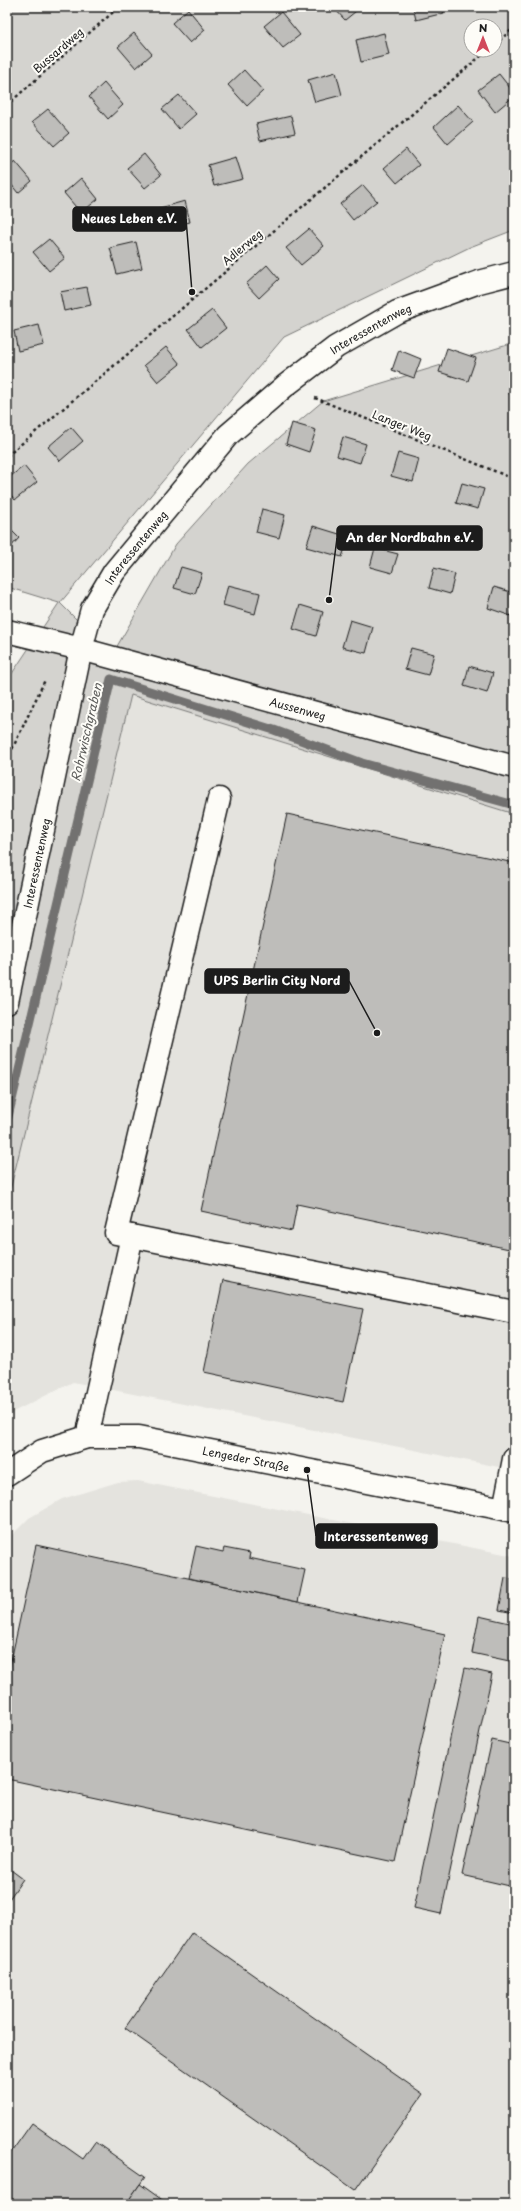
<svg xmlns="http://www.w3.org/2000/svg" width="521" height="2211" font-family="'Playpen Sans',sans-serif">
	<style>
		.built { fill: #e4e3de }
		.green { fill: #d4d3cf; stroke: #787876; fill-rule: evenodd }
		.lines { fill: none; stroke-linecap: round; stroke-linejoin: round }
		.stream { stroke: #72716f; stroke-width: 9 }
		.building { fill: #bebdba; stroke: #1c1c1c }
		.minor-casing { stroke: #1c1c1c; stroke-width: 25 }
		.path { stroke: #1c1c1c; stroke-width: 2.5; stroke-dasharray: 3 3; stroke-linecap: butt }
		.minor { stroke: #fdfcf7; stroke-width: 22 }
		.labels { text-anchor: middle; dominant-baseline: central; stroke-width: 4; stroke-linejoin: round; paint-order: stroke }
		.street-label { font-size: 11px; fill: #1c1c1c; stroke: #fdfcf7 }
		.water-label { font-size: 12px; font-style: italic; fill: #5c5c5a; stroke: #fdfcf7 }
		.leader { fill: none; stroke: #1c1c1c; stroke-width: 1.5 }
		.callout-dot { fill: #1c1c1c; stroke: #fdfcf7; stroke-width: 1.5 }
		.callout { fill: #1c1c1c; stroke: #1c1c1c; stroke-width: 1.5 }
		.callout-label { font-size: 12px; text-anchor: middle; font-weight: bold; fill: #fff }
	</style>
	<rect width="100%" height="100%" fill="#f4f3ee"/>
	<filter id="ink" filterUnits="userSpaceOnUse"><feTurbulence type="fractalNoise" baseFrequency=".025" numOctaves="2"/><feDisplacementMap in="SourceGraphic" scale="8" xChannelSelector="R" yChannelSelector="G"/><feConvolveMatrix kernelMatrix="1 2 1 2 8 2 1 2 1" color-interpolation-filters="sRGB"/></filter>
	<g filter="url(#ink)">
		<g class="built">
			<path d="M131 695 514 814V1470L73 1382 7 1415V1203Z"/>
			<path d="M138 1481 514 1556V2204H7V1540L29 1518 62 1499 118 1482Z"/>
		</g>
		<path class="green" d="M7 7H514V230L470 247 284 337 60 603 112 655 176 544 248 464 323 401 514 343V814L131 695 7 1203V681L59 603 7 587ZM471 26H495V50H471Z"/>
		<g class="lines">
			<path class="stream" d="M7 1121 111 679 274 730 362 763 514 805"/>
		</g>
		<g class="building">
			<path d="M333 7H361L345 20Z"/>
			<path d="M413 7H442L444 13 416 20Z"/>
			<path d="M188 9 205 30 190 43 172 23Z"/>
			<path d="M281 12 300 35 283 48 264 26Z"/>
			<path d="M134 33 152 54 136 68 118 47Z"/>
			<path d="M384 33 389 55 361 62 356 40Z"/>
			<path d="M244 70 263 91 247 106 228 85Z"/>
			<path d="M336 72 342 95 315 102 308 80Z"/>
			<path d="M499 74 514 93V96L495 112 478 90Z"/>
			<path d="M104 83 123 105 108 119 89 97Z"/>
			<path d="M179 95 196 114 179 129 162 109Z"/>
			<path d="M458 105 473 122 448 144 434 127Z"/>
			<path d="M48 109 69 133 54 146 32 122Z"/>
			<path d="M291 116 295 133 260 141 256 124Z"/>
			<path d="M406 149 419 165 397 183 384 168Z"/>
			<path d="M144 154 161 175 145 188 127 168Z"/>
			<path d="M236 157 243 179 214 186 208 165Z"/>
			<path d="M15 161 32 181 18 193 7 179V167Z"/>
			<path d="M81 178 98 199 81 213 64 193Z"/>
			<path d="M363 185 377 201 353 220 340 204Z"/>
			<path d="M185 201 190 222 161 229 156 209Z"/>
			<path d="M309 229 324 246 301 265 286 248Z"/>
			<path d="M49 239 65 258 49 271 33 252Z"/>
			<path d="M136 242 142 268 117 274 110 248Z"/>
			<path d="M267 265 279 279 259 298 246 284Z"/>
			<path d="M87 287 91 305 64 311 60 292Z"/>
			<path d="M212 310 226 328 202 347 188 329Z"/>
			<path d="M39 325 44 345 18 351 14 331Z"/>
			<path d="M166 347 180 364 158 382 144 365Z"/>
			<path d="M447 348 476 358 468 381 439 372Z"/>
			<path d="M399 350 421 359 414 378 392 370Z"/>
			<path d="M514 379V396L509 394Z"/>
			<path d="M292 423 316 430 309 452 286 444Z"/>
			<path d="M71 427 83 441 60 461 48 447Z"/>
			<path d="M343 437 366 444 360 463 337 456Z"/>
			<path d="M398 453 419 459 413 482 391 476Z"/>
			<path d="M24 466 37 482 15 500 7 490V479Z"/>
			<path d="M462 483 484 489 478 509 456 503Z"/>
			<path d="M262 509 285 515 279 538 256 532Z"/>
			<path d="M7 526 19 538 7 551Z"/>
			<path d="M313 526 349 537 342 557 306 547Z"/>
			<path d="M375 548 398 554 392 573 370 567Z"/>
			<path d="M181 567 202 573 195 594 174 588Z"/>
			<path d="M434 568 455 574 450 594 429 588Z"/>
			<path d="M228 585 260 593 255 614 223 605Z"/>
			<path d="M494 587 514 593V606L511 616 488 608Z"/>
			<path d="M300 605 323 612 316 636 293 629Z"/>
			<path d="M350 620 373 627 366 653 342 647Z"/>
			<path d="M411 648 434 654 428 675 405 669Z"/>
			<path d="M469 666 493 673 487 693 464 686Z"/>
			<path d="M287 814 514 863V1250L297 1204 292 1231 201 1211Z"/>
			<path d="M223 1280 363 1309 343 1402 204 1372Z"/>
			<path d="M36 1545 445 1634 395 1862 7 1779V1679Z"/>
			<path d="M196 1546 223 1552 224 1548 250 1553 249 1558 305 1570 298 1602 189 1578Z"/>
			<path d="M505 1578 514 1579V1613L499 1610Z"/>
			<path d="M479 1616 514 1624V1662L472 1653Z"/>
			<path d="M465 1668 492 1674 441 1914 414 1908Z"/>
			<path d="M492 1740 514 1745V1887L462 1875Z"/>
			<path d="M7 1867 23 1879 7 1902Z"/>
			<path d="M192 1932 423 2094 355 2190 125 2028Z"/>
			<path d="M32 2123 83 2159 95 2142 145 2177 126 2204H7V2158Z"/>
			<path d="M140 2184 168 2204H126Z"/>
		</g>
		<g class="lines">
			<defs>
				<g id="minor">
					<path id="s1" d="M7 631 81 649 514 767"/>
					<path d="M219 799 116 1233 514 1312"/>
					<path id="s2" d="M7 1002 81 649 92 609 114 572 228 435 285 386 336 347 397 312 479 282 514 273"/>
					<path d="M87 1437 132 1236"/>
					<path id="s3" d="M7 1474 42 1451 87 1437H139L514 1511"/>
					<path d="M504 1509 514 1459"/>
				</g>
			</defs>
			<use href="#minor" class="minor-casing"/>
			<g class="path">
				<path d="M495 44 514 28"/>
				<path d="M7 105 119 7"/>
				<path d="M315 398 514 479"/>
				<path d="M7 456 488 50"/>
				<path d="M7 760 45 680"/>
			</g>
			<use href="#minor" class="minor"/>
		</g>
	</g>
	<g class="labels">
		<g class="street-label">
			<text transform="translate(58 50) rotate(-41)">Bussardweg</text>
			<text transform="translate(242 247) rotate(-40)">Adlerweg</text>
			<text stroke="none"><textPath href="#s2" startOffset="802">Interessentenweg</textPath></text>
			<text transform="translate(402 425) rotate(22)">Langer Weg</text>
			<text stroke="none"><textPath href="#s2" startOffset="478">Interessentenweg</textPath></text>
			<text stroke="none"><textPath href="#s1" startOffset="301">Aussenweg</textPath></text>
			<text stroke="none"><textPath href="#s2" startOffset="142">Interessentenweg</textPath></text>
			<text stroke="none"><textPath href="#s3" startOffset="250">Lengeder Straße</textPath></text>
		</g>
		<g class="water-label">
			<text transform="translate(86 732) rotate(-77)">Rohrwischgraben</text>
		</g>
	</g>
	<path class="leader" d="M192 292L186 219M329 600L337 538M377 1033L349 981M307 1470L316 1536"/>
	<g class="callout-dot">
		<circle cx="192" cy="292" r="4"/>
		<circle cx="329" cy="600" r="4"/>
		<circle cx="377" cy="1033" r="4"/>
		<circle cx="307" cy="1470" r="4"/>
	</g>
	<g class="callout">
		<rect x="73" y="207" width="113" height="24" rx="4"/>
		<rect x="337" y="526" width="145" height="24" rx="4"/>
		<rect x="205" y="969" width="144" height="24" rx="4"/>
		<rect x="316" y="1524" width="121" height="24" rx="4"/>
	</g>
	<g class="callout-label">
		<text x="129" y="223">Neues Leben e.V.</text>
		<text x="410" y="542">An der Nordbahn e.V.</text>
		<text x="277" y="985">UPS Berlin City Nord</text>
		<text x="376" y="1541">Interessentenweg</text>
	</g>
	<rect width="521" height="2211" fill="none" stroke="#fdfcf7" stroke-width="24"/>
	<rect x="12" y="12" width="497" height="2187" fill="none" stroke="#1c1c1c" stroke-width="1.5" filter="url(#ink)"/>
	<g transform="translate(483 38)"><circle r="19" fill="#fdfcf7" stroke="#a3a29f"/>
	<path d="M0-3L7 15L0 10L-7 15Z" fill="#d1495b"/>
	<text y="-6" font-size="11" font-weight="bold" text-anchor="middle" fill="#1c1c1c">N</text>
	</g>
</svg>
